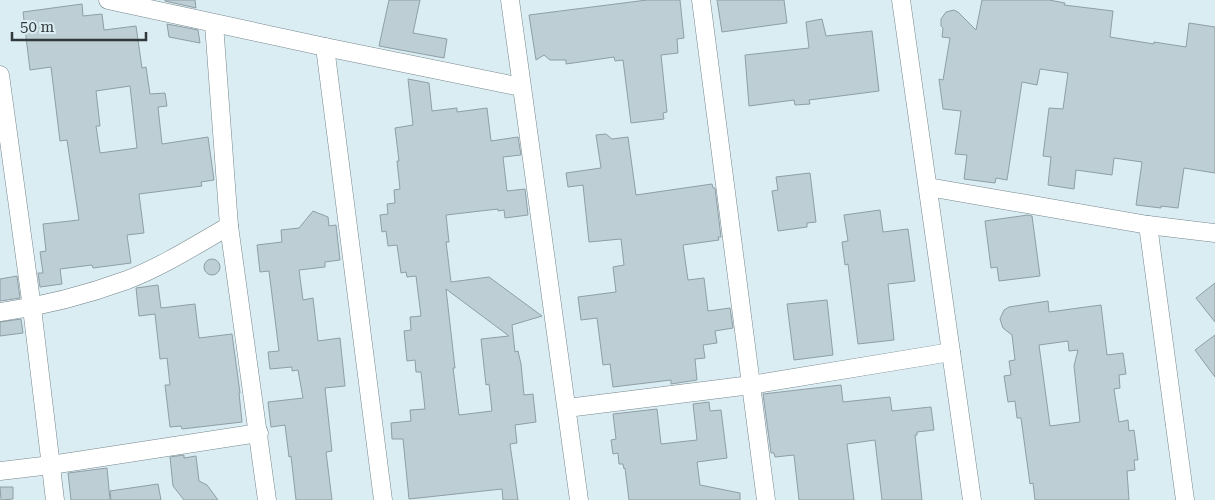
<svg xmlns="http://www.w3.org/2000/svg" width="1215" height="500" font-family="'Roboto Serif',serif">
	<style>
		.building { fill: #bdced5; stroke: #8e9fa5; fill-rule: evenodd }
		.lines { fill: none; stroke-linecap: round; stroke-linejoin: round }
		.minor-casing { stroke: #76878d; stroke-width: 19 }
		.minor { stroke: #fff; stroke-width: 18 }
	</style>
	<rect width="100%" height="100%" fill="#daedf3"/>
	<g class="building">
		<path d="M165 0H195L196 8 165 1Z"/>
		<path d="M389 0H420L413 33 447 39 444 58 379 46Z"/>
		<path d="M647 0H680L684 38 677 39 678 53 661 55 667 112 663 113 664 119 631 123 623 60 615 61 614 57 566 64V60H550L544 55 536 60 529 15Z"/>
		<path d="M717 0H784L787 23 722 32Z"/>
		<path d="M982 0H1049L1065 3 1064 5 1113 11 1110 37 1154 44V42L1186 47 1189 23 1215 27V173L1184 168 1178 208 1161 206V208L1136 205 1142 162 1114 158 1112 175 1076 170 1074 189 1048 185 1051 157 1043 156 1049 108 1063 109 1068 73 1040 69 1037 85 1022 82 1007 180 996 178 995 183 964 179 967 155 955 154 961 111 943 109 939 79 943 80 950 38 942 37 943 28 941 26V19L946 12 954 10 958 12 976 30Z"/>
		<path d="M82 4 83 16 102 14 104 30 136 26 142 68 146 67 150 94 165 93 167 106 158 107 162 144 208 137 214 180 201 182 202 186 139 194 144 233 127 235 131 263 93 268 92 265 60 269 62 284 40 287 38 273H43L40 252 46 251 43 224 79 220 67 140 60 141 51 67 30 70 23 12ZM130 86 137 148 100 153 96 126H100L96 91Z"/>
		<path d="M822 19 826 36 872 31 879 91 809 100 810 104 795 105 794 100 749 106 745 55 809 48 806 22Z"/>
		<path d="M167 24 198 30 200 43 169 37Z"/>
		<path d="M408 79 429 83 432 111 457 108V112L487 108 491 141 518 137 521 155 503 157 507 191 525 189 528 215 505 218 504 210 498 211V209L446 215 449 242H446L451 282 489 277 542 316 512 325 515 352 518 351 521 364 524 395 533 394 536 422 515 425 517 443 510 444 518 500H503L502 489 409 499 403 439H392L391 423 411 421 410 410 425 409 421 372H416L415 360 407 361 404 331 411 330 410 317 421 316 416 276 407 277 406 272 401 273 397 245 388 246 386 231 382 232 380 215 388 214 387 204 395 203 394 190 400 189 397 161H399L395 128 413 125ZM446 289 509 336 481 339 486 385 489 384 492 411 459 415 453 368H455Z"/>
		<path d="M606 134 612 139 628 137 636 195 712 184 713 188H715L721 237H718L719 240 683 245 688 280 704 278 708 311 730 308 733 328 715 331 717 343 703 345 705 358 695 359 697 380 671 384V380L613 387 610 364 603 365 597 318 581 320 578 297 616 292 613 267 624 265 621 239 589 242 583 185 568 187 566 173 601 168 596 135Z"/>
		<path d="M810 173 816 222 807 223V227L778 231 772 191 778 190 776 177Z"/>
		<path d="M880 210 883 232 908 229 915 281 888 284 894 340 858 344 848 264 845 265 842 242 848 241 844 215Z"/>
		<path d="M313 211 328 217 329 226 336 225 340 260 325 262V267L299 270 303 300 313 298 318 341 340 338 345 386 325 388 332 451 326 452 332 500H296L291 456 289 457 285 425 271 427 268 402 303 398 298 370 292 371V367L270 369 268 352 279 351 269 271 260 272 257 245 282 242 281 230 299 228Z"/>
		<path d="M1028 215 1032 216 1040 276 999 281 997 267 991 268 985 221Z"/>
		<circle cx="212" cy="267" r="8"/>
		<path d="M17 276 20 298 0 301V279Z"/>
		<path d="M1215 283V322L1196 298Z"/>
		<path d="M158 285 161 308 195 304 199 338 232 334 240 393H239L242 422 182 429 181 426 170 427 165 385H170L167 358 160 359 155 314 139 316 136 288Z"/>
		<path d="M827 300 833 355 794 360 787 304Z"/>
		<path d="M1048 301 1049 312 1101 305 1107 355 1123 353 1126 374 1119 375 1120 388 1114 389 1119 422 1128 420 1129 431 1134 430 1138 460H1134L1135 470 1127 471 1129 500H1035L1033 483 1030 484 1021 418H1017L1015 401 1008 402 1004 376 1011 375 1009 361 1015 360 1012 335 1003 328 1000 319 1004 310 1009 307ZM1068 341 1069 351 1078 350 1074 366 1080 422 1050 426 1039 345Z"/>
		<path d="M21 319 23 333 0 336V322Z"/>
		<path d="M1215 335V377L1195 350Z"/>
		<path d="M841 385 843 402 890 397 892 411 931 407 934 430 917 432V435H915L922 500H882L875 440 847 444 854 500H799L794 455 775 457 774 453H771L763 394Z"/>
		<path d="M709 402 710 411 721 410 727 458 697 462 700 485 740 493V500H629L625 468 624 469 623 464H619L618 453 613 454 611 440 616 439 613 414 657 409 661 444 697 440 693 404Z"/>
		<path d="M184 455V458L196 456 199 481 207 485 218 500H184L173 486 170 457Z"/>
		<path d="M107 468 110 500H71L68 473Z"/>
		<path d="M158 484 161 500H111L110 491Z"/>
		<path d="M0 487H13V499L1 500Z"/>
	</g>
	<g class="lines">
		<defs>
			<g id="minor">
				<path d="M108 0 325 47 521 87"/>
				<path d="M510 0 579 500"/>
				<path d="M701 0 766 500"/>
				<path d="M901 0 972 500"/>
				<path d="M214 24 229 226 267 500"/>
				<path d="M325 47 383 500"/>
				<path d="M0 75 32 308 55 500"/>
				<path d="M928 187 1148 225 1215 233"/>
				<path d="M1148 225 1185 500"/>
				<path d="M0 312C43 306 86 295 127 280 163 266 196 245 229 226"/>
				<path d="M567 408 751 385 951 352"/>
				<path d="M0 471 51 465 259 433"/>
			</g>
		</defs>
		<use href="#minor" class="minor-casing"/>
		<use href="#minor" class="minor"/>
	</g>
	<path d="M12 32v8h134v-8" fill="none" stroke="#32393c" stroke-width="2.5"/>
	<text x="20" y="32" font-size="15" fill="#32393c" stroke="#daedf3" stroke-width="4" paint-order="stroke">50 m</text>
</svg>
